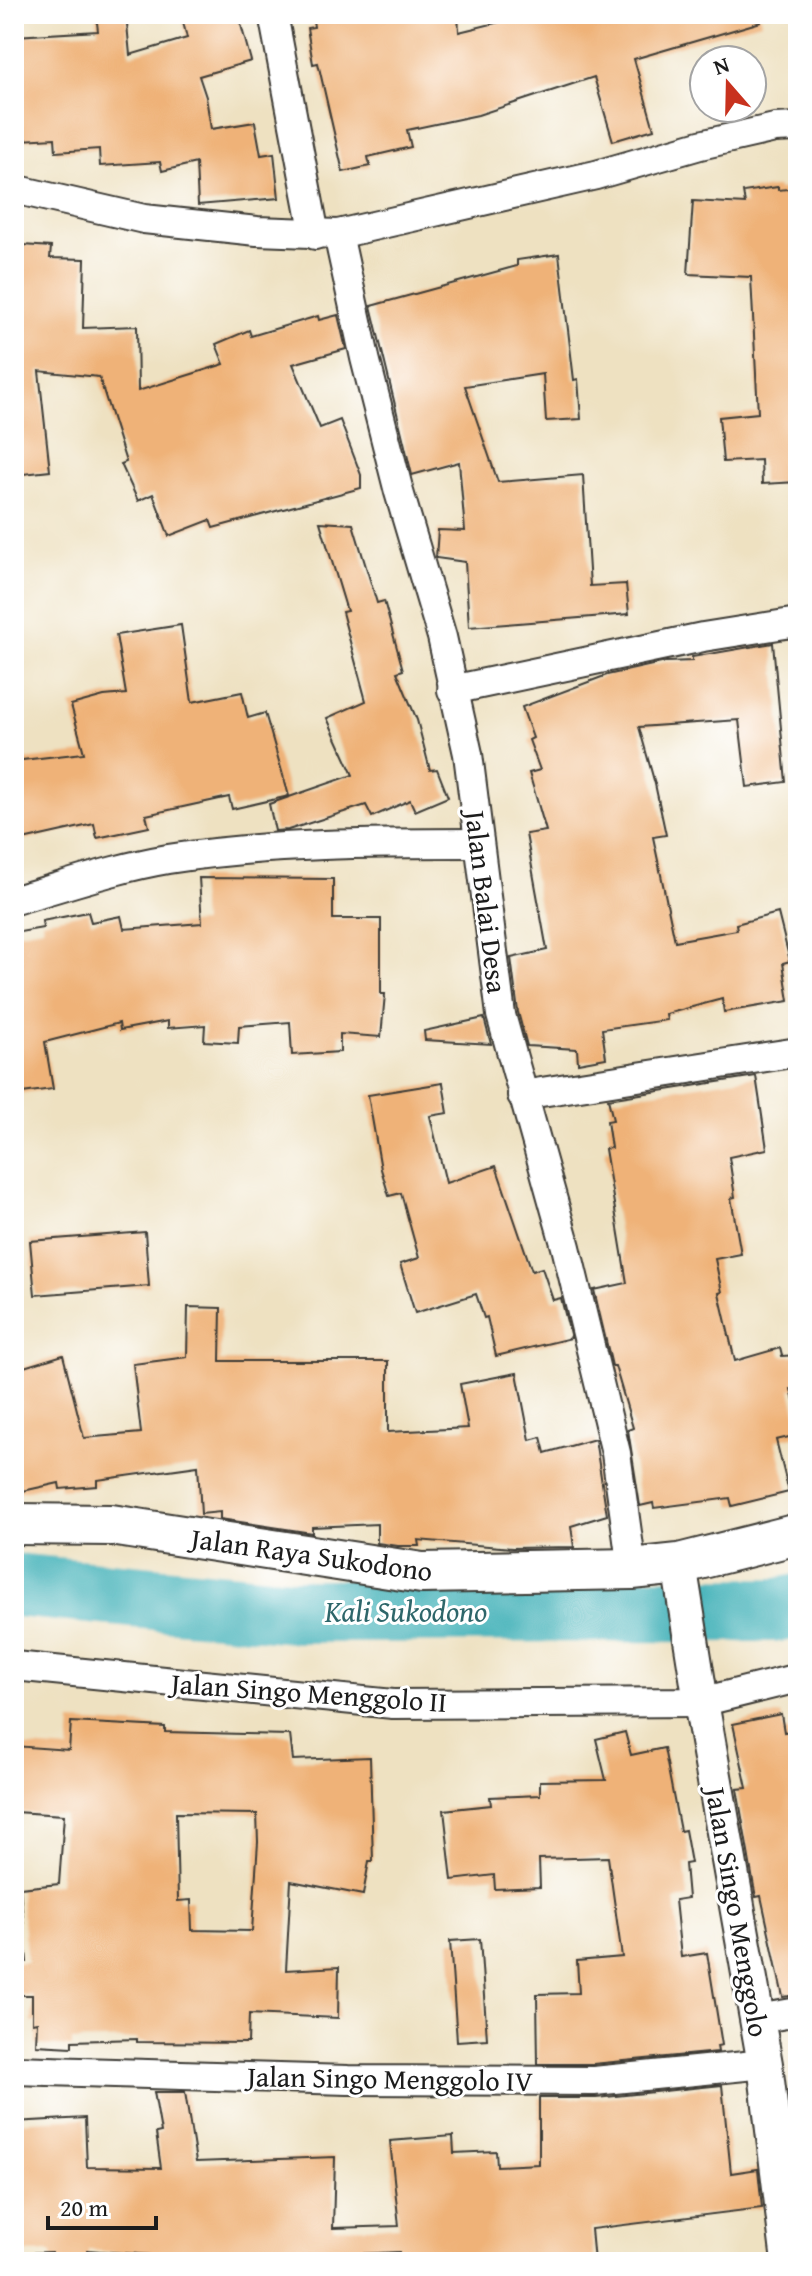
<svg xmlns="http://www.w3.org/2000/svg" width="812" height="2276" font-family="'Gentium Book Plus',serif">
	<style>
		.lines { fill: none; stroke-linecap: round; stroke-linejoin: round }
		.river { stroke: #3fb0b7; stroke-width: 64 }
		.building { fill: #efb278; fill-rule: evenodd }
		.minor-casing { stroke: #3c3a35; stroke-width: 32 }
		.tertiary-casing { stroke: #3c3a35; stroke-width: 38 }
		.secondary-casing { stroke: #3c3a35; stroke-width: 44 }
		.minor { stroke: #fff; stroke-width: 28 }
		.tertiary { stroke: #fff; stroke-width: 34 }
		.secondary { stroke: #fff; stroke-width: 40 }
		.labels { text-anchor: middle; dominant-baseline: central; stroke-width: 6; stroke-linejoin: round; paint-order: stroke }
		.street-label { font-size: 28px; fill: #1c1c1c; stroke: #fff }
		.water-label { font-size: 30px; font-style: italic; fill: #2e666a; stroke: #fff }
	</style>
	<rect width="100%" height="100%" fill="#fff"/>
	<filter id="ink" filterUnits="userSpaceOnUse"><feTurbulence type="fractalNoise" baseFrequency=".0125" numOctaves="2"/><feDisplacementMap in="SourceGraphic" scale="16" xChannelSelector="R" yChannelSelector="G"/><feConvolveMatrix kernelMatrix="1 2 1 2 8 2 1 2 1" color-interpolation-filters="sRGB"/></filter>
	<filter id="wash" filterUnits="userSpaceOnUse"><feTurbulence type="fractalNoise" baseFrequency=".006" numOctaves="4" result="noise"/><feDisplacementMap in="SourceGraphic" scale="32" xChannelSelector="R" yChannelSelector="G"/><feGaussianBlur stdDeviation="1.8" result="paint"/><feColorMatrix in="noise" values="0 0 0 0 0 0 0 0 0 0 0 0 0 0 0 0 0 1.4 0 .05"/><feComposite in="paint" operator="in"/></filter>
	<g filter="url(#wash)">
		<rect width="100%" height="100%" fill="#eee1c1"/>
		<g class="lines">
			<path class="river" d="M14 1585 292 1611 780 1610 798 1606"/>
		</g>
		<g id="blocks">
			<g class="building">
				<path d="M96 14H126L130 55 187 38 181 14H238L251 61 199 76 206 97 211 129 255 122 261 155 274 153 279 198 198 205 196 163 162 171 160 162 100 166 99 149 56 152 55 138 21 140 15 36 98 31Z"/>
				<path d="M312 14H458L459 32 532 14H760L761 22 634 59 654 129 613 141 594 77 478 115 407 130 411 147 368 157 370 166 343 172 318 63 313 64 307 28 314 27Z"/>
				<path d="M778 187V190L798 188V242H793L798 335V482L762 484 761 460 723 462 719 417 758 413 751 277 688 274 693 201 745 204 743 192Z"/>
				<path d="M23 245 51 247 50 258 85 259 83 328 137 326 138 391 224 364 216 344 249 330 251 336 318 316 319 320 338 315 346 349 293 364 320 428 340 420 361 475V488L213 528 210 520 169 536 153 494 138 501 121 464 126 462 99 377 39 371 50 471 14 475V322H18Z"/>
				<path d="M559 254 574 380 578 379 581 419 546 421 543 374 465 386 498 482 583 475 590 586 626 584 629 614 469 627 465 562 436 558 438 530 465 531 459 462 412 475 371 306 517 266V260Z"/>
				<path d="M320 522 353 524 377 603 384 601 403 670 397 672 417 720 430 770 437 769 448 797 415 811 410 800 372 817 366 805 288 830 275 831 269 804 353 775 327 718 366 701 342 612 347 611Z"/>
				<path d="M181 625 192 702 242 692 248 718 265 713 289 796 232 809 229 797 146 815 149 827 97 838 94 824 14 842V761L84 753 71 705 104 696 126 694 116 635Z"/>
				<path d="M773 643 786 782 747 787 739 720 639 727 655 784 666 835 653 837 675 941 737 930 736 924 778 913 790 961 783 963 789 1001 724 1012 722 999 666 1014 667 1020 602 1029 606 1058 578 1063 577 1049 527 1046 518 1012 511 958 547 950 526 834 546 831 529 773 540 770 529 740 533 738 522 707 607 675 666 662 692 661V657Z"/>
				<path d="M199 878 333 879V919H381V994H385L381 1037 340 1034V1052L292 1055 290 1022 239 1026 238 1043 204 1041 205 1025 168 1028V1021L120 1030 119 1023 45 1042 53 1089 14 1094V933L43 928 42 921 88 912 91 922 121 916 124 929 202 923Z"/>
				<path d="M484 1018 491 1044 425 1040 424 1031Z"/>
				<path d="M756 1076 767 1149 729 1157 735 1197 731 1198 741 1254 715 1259 722 1292 719 1293 735 1361 780 1348 782 1356 798 1355V1388L791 1389 798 1418V1435L776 1440 789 1492 732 1506 730 1498 654 1508 653 1503 640 1506 628 1430 633 1428 615 1366H612L594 1290 627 1283 605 1149 611 1148 607 1121 613 1120 608 1099Z"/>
				<path d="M443 1083 448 1113 430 1116 446 1183 496 1166 532 1271 542 1268 553 1300 561 1298 571 1338 496 1356 487 1317 484 1318 476 1294 415 1313 400 1264 419 1258 401 1193 389 1196 381 1169 368 1095Z"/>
				<path d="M145 1232 149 1286 35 1295 30 1241Z"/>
				<path d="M188 1307 221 1308 220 1361H388V1432L468 1428 460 1384 517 1373 530 1440 541 1437 545 1453 595 1439 607 1515 571 1526 574 1547 512 1548 418 1540 419 1546H398L377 1543V1524L312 1527V1533L220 1519V1512L201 1514 198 1466 97 1480V1486L60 1489 59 1483 14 1493V1370L63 1355 84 1438 141 1433 133 1364 187 1357Z"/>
				<path d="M781 1714 784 1732 798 1730V1995L783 1997 761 1896 756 1897 754 1887 737 1789 747 1788 733 1724Z"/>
				<path d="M71 1722 165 1727V1732L290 1735 293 1760 370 1757 373 1861H369L363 1895 291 1881 286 1970 339 1967 338 2018 249 2014 248 2043 137 2042V2039L72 2041V2047L36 2045 37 2022 32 2023V1995H14V1962H27L20 1888 59 1884 64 1815 14 1812V1746L69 1750ZM176 1813 257 1814 258 1842 252 1931 192 1930 191 1900 178 1901Z"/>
				<path d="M625 1732 631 1755 664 1748 680 1831 685 1830 691 1863 685 1864 688 1898 675 1900 681 1957 707 1953 722 2045 717 2046 718 2052 593 2064H538L537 1994 579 1993 577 1961 622 1957 608 1857 539 1859 540 1887 495 1889 494 1875 452 1880 444 1810 491 1805 490 1797 540 1795V1781L606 1780 596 1739Z"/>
				<path d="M480 1939 487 2039 457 2041 450 1941Z"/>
				<path d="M722 2085 731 2173 758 2169 762 2208 591 2229 594 2262H401L399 2252 336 2255V2262H164L163 2256 88 2250V2262H53L52 2252 22 2253V2229H14V2122L85 2118 87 2167 161 2168 156 2133 161 2132 154 2092H185L196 2162 335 2157 333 2228 399 2226 390 2141 453 2136 454 2153 496 2151 497 2166 539 2164V2098H596Z"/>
			</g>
		</g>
	</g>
	<g filter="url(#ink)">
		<use href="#blocks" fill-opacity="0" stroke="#3c3a35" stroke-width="2"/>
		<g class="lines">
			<defs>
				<g id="minor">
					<path d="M273 14 315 235"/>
					<path d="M14 189 144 219 257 231 338 234 596 175 700 145 775 128 798 127"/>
					<path d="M338 234 365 358 399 492 442 637 468 754 501 1015 566 1247 616 1453 632 1569"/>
					<path d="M452 690 703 637 798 622"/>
					<path d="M14 900C65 886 115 868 168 859 271 843 375 843 479 843"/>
					<path d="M522 1095 798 1052"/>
					<path d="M14 1666 393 1704 701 1702 798 1678"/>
					<path d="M757 2019 798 2012"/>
					<path d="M14 2070 348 2080 594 2081 765 2064"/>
				</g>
				<path id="tertiary" d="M679 1564 701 1702 765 2064 789 2262"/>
				<path id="secondary" d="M14 1524 111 1525 422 1573 632 1569 679 1564 798 1534"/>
			</defs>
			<use href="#minor" class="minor-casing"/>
			<use href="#tertiary" class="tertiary-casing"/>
			<use href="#secondary" class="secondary-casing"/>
			<use href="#minor" class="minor"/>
			<use href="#tertiary" class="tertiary"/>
			<use href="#secondary" class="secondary"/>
		</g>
	</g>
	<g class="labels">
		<g class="street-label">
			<text transform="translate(487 902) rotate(83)">Jalan Balai Desa</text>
			<text transform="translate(312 1554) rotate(8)">Jalan Raya Sukodono</text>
			<text transform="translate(309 1692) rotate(4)">Jalan Singo Menggolo II</text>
			<text transform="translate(738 1912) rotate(80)">Jalan Singo Menggolo</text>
			<text transform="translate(390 2078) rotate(1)">Jalan Singo Menggolo IV</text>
		</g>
		<g class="water-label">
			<text x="406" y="1611">Kali Sukodono</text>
		</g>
	</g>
	<rect width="812" height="2276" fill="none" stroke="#fff" stroke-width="48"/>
	<g transform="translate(728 84) rotate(340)"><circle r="38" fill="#ffffff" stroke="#a4a4a4" stroke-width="2"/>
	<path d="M0-6L14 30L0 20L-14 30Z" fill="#c8321e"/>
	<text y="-12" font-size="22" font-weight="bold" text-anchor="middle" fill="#1c1c1c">N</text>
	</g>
	<path d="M48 2216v12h108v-12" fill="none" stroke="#1c1c1c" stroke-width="4"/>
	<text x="60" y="2216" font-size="24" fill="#1c1c1c" stroke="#ffffff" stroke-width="6" paint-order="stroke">20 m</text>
</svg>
